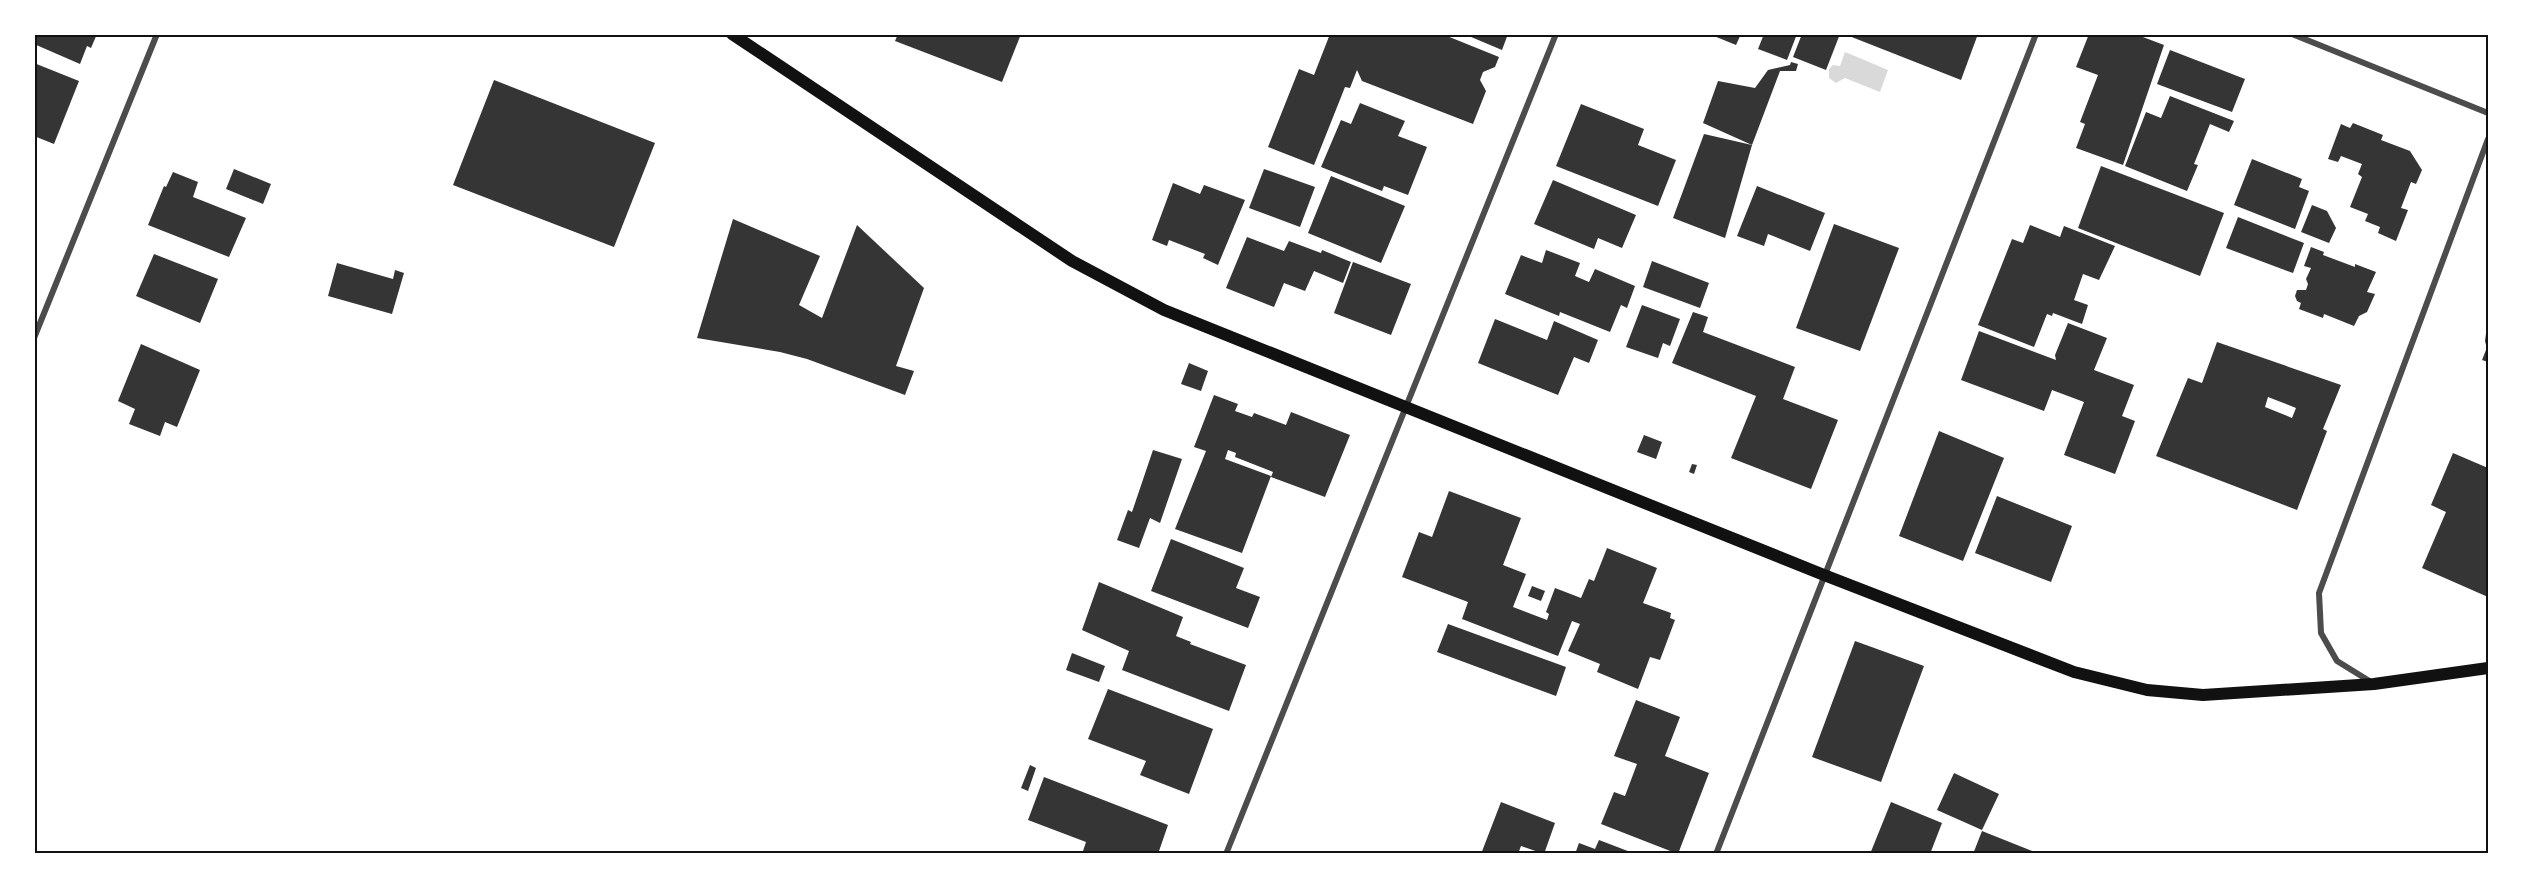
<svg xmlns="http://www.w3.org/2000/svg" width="2523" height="888" font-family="Bitter,serif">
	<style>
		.water { fill: #d9d9d9 }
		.building { fill: #353535; fill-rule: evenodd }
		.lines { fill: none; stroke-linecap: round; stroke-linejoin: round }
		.minor { stroke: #4c4c4c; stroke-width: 6 }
		.secondary { stroke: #111; stroke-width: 12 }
		.neatline { fill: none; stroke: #111; stroke-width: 2 }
	</style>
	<rect width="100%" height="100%" fill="#fff"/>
	<path class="water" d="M1845 52 1888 70 1880 92 1845 78 1836 83 1829 78V69L1833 65 1840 66Z"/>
	<g class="building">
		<path d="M34 34H97L91 48 87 46 80 64 34 44Z"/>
		<path d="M898 34H1021L1002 82 895 41Z"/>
		<path d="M1330 34H1428L1433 37 1434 34H1442L1499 57 1495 67 1483 72 1480 80 1486 91 1473 124 1362 81 1357 70 1350 88 1345 87 1314 165 1268 147 1299 69 1314 75Z"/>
		<path d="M1464 34H1508L1502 50Z"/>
		<path d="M1709 34H1741L1736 45Z"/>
		<path d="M1764 34H1797L1787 60 1758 49Z"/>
		<path d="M1802 34H1840L1826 70 1793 57Z"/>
		<path d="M1844 34H1978L1961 80Z"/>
		<path d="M2089 34H2135L2164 45 2123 165 2076 148 2085 124 2080 122 2098 75 2076 67Z"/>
		<path d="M2170 50 2245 79 2232 112 2157 84Z"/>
		<path d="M1791 62 1798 64 1796 71H1780L1752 145 1703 123 1718 81 1755 88 1768 70 1790 65Z"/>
		<path d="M34 63 79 81 54 144 34 136Z"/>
		<path d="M494 80 655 143 614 247 453 185Z"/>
		<path d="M2170 96 2234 121 2229 132 2210 124 2194 164 2198 165 2187 191 2125 166 2146 112 2161 118Z"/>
		<path d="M1360 103 1405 121 1398 136 1427 147 1408 195 1384 186 1382 191 1321 167 1341 120 1351 124Z"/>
		<path d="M1581 104 1644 129 1638 145 1676 160 1658 206 1556 166Z"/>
		<path d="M2353 123 2383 135 2381 140 2410 151 2422 170 2416 184 2411 182 2401 208 2408 210 2396 241 2378 233 2380 227 2365 221 2368 214 2350 207 2362 177 2358 174 2362 164 2341 156 2338 162 2328 159 2341 124 2350 128Z"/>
		<path d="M1704 134 1752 145 1725 238 1673 218Z"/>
		<path d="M2252 159 2302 179 2299 187 2309 191 2295 229 2234 205Z"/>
		<path d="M2101 166 2224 213 2200 276 2078 228Z"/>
		<path d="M234 169 271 184 263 204 226 189Z"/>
		<path d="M1264 169 1315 187 1300 227 1249 208Z"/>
		<path d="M173 172 198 182 193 197 246 218 229 257 148 225 164 186 166 187Z"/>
		<path d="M1331 176 1405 206 1381 263 1308 233Z"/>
		<path d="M1553 180 1636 215 1622 248 1598 238 1594 249 1534 224Z"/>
		<path d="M1173 183 1200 194 1204 185 1245 200 1218 265 1203 258 1205 254 1169 240 1167 246 1152 240Z"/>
		<path d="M1757 186 1825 213 1810 251 1768 234 1764 246 1737 236Z"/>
		<path d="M2312 205 2327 211 2336 228 2329 243 2301 232Z"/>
		<path d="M2238 217 2304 243 2293 273 2226 248Z"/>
		<path d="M733 219 820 256 799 305 822 318 857 225 924 288 896 366 914 371 905 395 807 359 780 352 697 338Z"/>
		<path d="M1834 224 1899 248 1860 351 1796 328Z"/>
		<path d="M2030 225 2060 237 2064 226 2115 246 2099 280 2083 274 2074 300 2088 305 2082 324 2053 313 2052 316 2047 314 2034 347 1978 325 2012 239 2023 243Z"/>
		<path d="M1247 237 1284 251 1289 241 1321 253 1322 250 1351 262 1343 283 1314 271 1305 291 1284 283 1274 307 1226 288Z"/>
		<path d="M2311 247 2324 252 2323 255 2355 267V264L2376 272 2367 292 2375 294 2367 312 2359 316 2354 326 2324 314 2323 318 2299 309 2301 303 2297 301 2295 296 2297 290H2306L2308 284 2306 279 2311 268 2304 266Z"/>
		<path d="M1546 250 1580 263 1575 276 1589 282 1595 269 1635 286 1627 308 1621 305 1610 332 1560 312 1559 316 1505 294 1521 255 1542 263Z"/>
		<path d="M154 254 218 279 200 323 136 296Z"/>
		<path d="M1652 261 1709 283 1700 308 1643 287Z"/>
		<path d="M1353 262 1411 284 1391 335 1334 313Z"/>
		<path d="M337 263 393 279 395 270 404 273 392 314 328 296Z"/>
		<path d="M1642 305 1680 319 1670 346 1663 343 1658 358 1626 347Z"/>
		<path d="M1693 312 1708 317 1703 332 1795 367 1783 399 1838 420 1811 489 1731 458 1756 396 1672 363Z"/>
		<path d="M1495 319 1547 340 1554 321 1598 340 1589 363 1574 357 1558 395 1478 363Z"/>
		<path d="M2068 323 2107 338 2094 370 2134 385 2122 416 2135 421 2115 474 2064 455 2084 402 2052 390 2044 411 1961 380 1979 331 2056 360 2055 355Z"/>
		<path d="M2487 326H2488V362L2482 360 2488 345H2486L2485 341Z"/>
		<path d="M2217 342 2341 385 2323 429 2327 431 2297 510 2156 456 2188 378 2202 383ZM2268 397 2296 408 2292 418 2265 407Z"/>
		<path d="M141 344 200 370 177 427 165 422 160 436 129 424 135 409 118 401Z"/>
		<path d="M1189 363 1208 371 1201 391 1181 384Z"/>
		<path d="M1214 395 1238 404 1235 411 1252 417 1254 413 1286 425 1291 412 1350 435 1325 497 1271 477 1273 472 1235 457 1236 453 1228 450 1225 459 1271 476 1242 553 1175 529 1206 451 1194 447Z"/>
		<path d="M1939 431 2004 458 1963 561 1899 536Z"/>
		<path d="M1644 435 1662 442 1656 459 1637 452Z"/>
		<path d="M1153 450 1182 459 1160 523 1150 518 1139 548 1117 540 1128 510 1132 512Z"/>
		<path d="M2453 453 2488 468V597L2422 568 2446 512 2431 505Z"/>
		<path d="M1692 464 1697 465 1694 474 1689 472Z"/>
		<path d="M1449 491 1521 518 1503 565 1526 574 1513 607 1547 620 1549 614 1546 612 1555 588 1581 598 1589 579 1594 581 1607 548 1657 568 1643 603 1671 613 1670 618 1675 620 1660 660 1650 657 1638 689 1597 672 1600 664 1568 651 1580 624 1572 621 1558 656 1462 619 1468 602 1402 577 1419 532 1432 537Z"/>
		<path d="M1997 496 2072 526 2051 582 1975 553Z"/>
		<path d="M1171 539 1244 568 1236 588 1260 597 1248 628 1151 591Z"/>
		<path d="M1099 582 1183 617 1176 636 1191 642 1190 644 1246 665 1229 711 1122 670 1129 651 1082 630Z"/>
		<path d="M1532 586 1545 591 1541 601 1528 596Z"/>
		<path d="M1448 624 1566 667 1556 696 1437 652Z"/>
		<path d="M1855 641 1924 666 1881 782 1812 757Z"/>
		<path d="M1072 653 1105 666 1099 682 1066 670Z"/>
		<path d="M1108 689 1213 729 1189 794 1140 775 1146 761 1088 739Z"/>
		<path d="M1636 700 1680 717 1665 756 1709 773 1678 854 1601 824 1614 792 1625 796 1637 764 1614 756Z"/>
		<path d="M1030 765 1036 768 1028 791 1021 788Z"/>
		<path d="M1954 773 1999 794 1982 830 1937 810Z"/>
		<path d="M1044 777 1168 825 1158 854H1082L1086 842 1028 820Z"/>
		<path d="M1501 802 1555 823 1544 854 1521 846 1518 854H1481Z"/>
		<path d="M1891 802 1942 823 1930 854H1870Z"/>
		<path d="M1982 831 2037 853V854H1973Z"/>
		<path d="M1599 840 1633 853 1632 854H1575L1579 843 1595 849Z"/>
	</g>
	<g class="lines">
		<g class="minor">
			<path d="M2292 34 2488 113"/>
			<path d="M34 338 157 34"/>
			<path d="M2371 682 2337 661 2321 633 2319 593 2488 139"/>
			<path d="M1226 854 1556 34"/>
			<path d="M1716 854 2036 34"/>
		</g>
		<path class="secondary" d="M732 34 1072 261 1164 310 1824 575 2074 672 2147 690 2203 695 2374 684 2488 668"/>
	</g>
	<rect width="2523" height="888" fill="none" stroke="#ffffff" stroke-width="72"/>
	<rect x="36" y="36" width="2451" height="816" class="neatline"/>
</svg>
